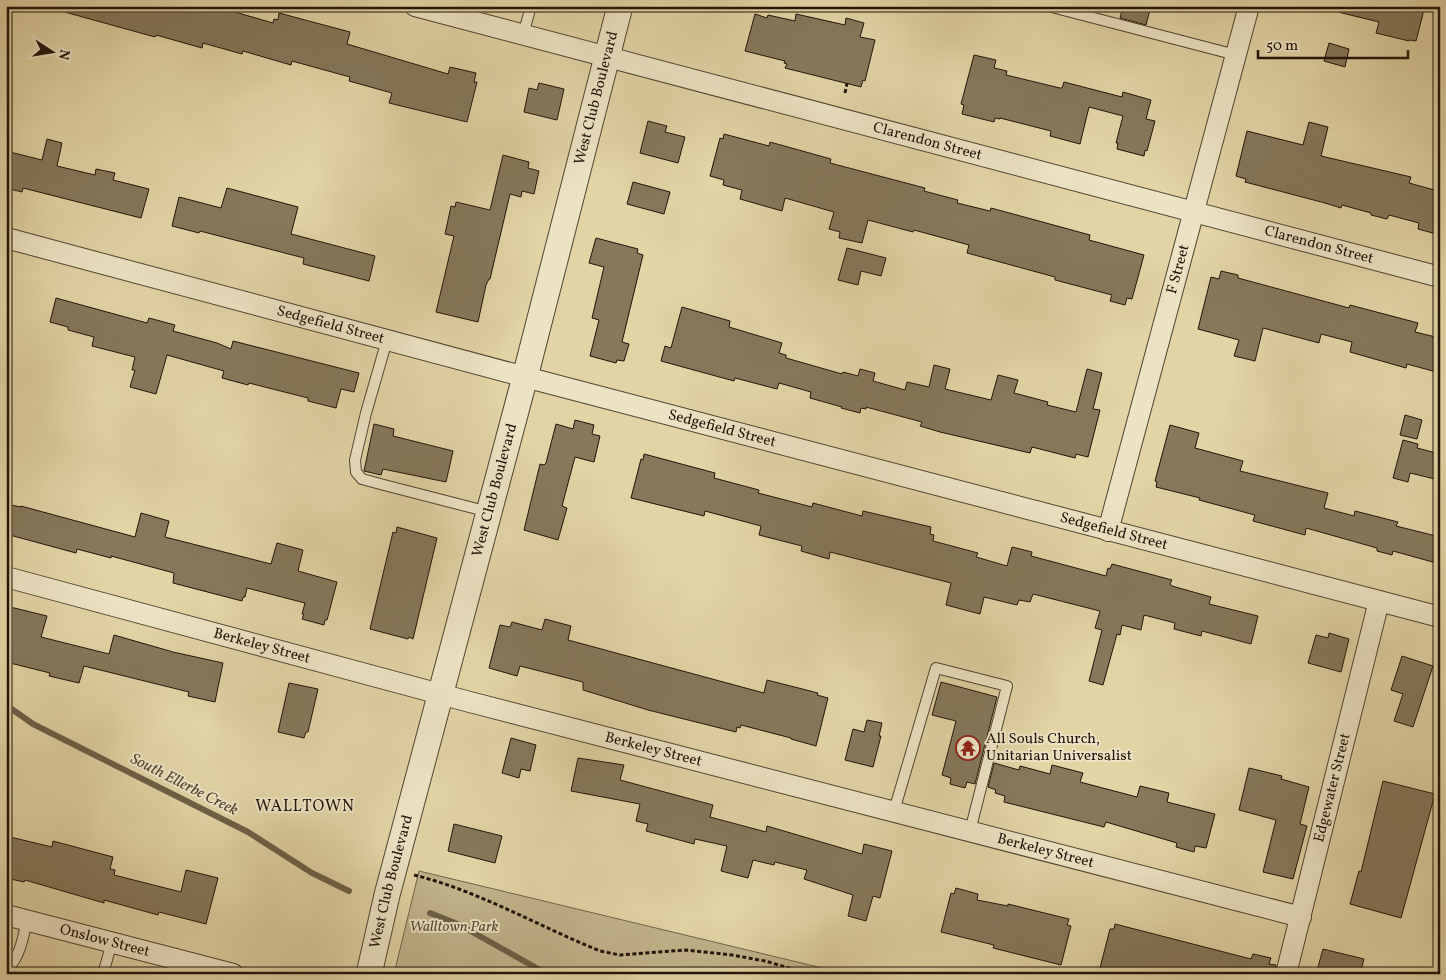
<svg xmlns="http://www.w3.org/2000/svg" width="1446" height="980" font-family="Vollkorn,serif">
	<style>
		.green { fill: #c1b38b; stroke: #70644b }
		.lines { fill: none; stroke-linecap: round; stroke-linejoin: round }
		.stream { stroke: #6d6048; stroke-width: 6 }
		.building { fill: #85785b; stroke: #20140b }
		.service-casing { stroke: #504432; stroke-width: 12 }
		.minor-casing { stroke: #504432; stroke-width: 22 }
		.tertiary-casing { stroke: #504432; stroke-width: 27 }
		.path { stroke: #20140b; stroke-width: 3; stroke-dasharray: 4 2.5; stroke-linecap: butt }
		.service { stroke: #ece3c4; stroke-width: 10 }
		.minor { stroke: #ece3c4; stroke-width: 20 }
		.tertiary { stroke: #ece3c4; stroke-width: 25 }
		.labels { text-anchor: middle; dominant-baseline: central; stroke-width: 4; stroke-linejoin: round; paint-order: stroke }
		.street-label { font-size: 15px; fill: #20140b; stroke: #ece3c4 }
		.poi-label { font-size: 15px; fill: #20140b; stroke: #ece3c4; text-anchor: start }
		.park-label { font-size: 15px; font-style: italic; fill: #584c38; stroke: #ece3c4 }
		.water-label { font-size: 16px; font-style: italic; fill: #534734; stroke: #ece3c4 }
		.neighbourhood-label { font-size: 16px; letter-spacing: 1px; fill: #20140b; stroke: #ece3c4 }
	</style>
	<rect width="100%" height="100%" fill="#e2d4a5"/>
	<filter id="stains"><feTurbulence type="fractalNoise" baseFrequency=".004" numOctaves="4"/><feColorMatrix values="0 0 0 0 .2 0 0 0 0 .09 0 0 0 0 .02 0 0 0 .5 -.17"/></filter>
	<radialGradient id="worn" r=".72"><stop offset=".6" stop-color="#630" stop-opacity="0"/><stop offset="1" stop-color="#630" stop-opacity=".3"/></radialGradient>
	<path class="green" d="M419 871 847 974H394Z"/>
	<g class="lines">
		<g class="stream">
			<path d="M6 705 33 724 248 832 312 873 349 891"/>
			<path d="M430 913 460 925 547 974"/>
		</g>
	</g>
	<g class="building">
		<path d="M62 6H214L273 23 274 19 278 20 279 13 350 32 347 44 448 74 450 67 476 73 474 82H477L467 122 389 103 392 93 349 81 350 77 292 61 291 65 243 51 242 54 203 43 202 48 156 35 155 37 61 11Z"/>
		<path d="M1123 6H1151L1146 25 1120 18Z"/>
		<path d="M1338 6H1425L1416 41 1409 40V41L1376 33 1379 22 1338 12Z"/>
		<path d="M755 14 767 18 768 15 795 21 796 14 845 25 846 18 864 23 860 37 875 40 865 81 863 80 861 87 785 68 787 64 784 63 785 61 745 51Z"/>
		<path d="M1329 43 1349 49 1345 67 1324 61Z"/>
		<path d="M974 55 996 60 994 68 1007 71 1006 75 1060 88H1062L1064 82 1122 97 1123 92 1151 100 1146 119 1155 121 1147 151 1145 150 1144 156 1117 149 1118 143H1116L1123 116 1089 107 1080 144 1050 136 1051 131 1000 118V119L995 118 994 122 962 114 964 105 961 104Z"/>
		<path d="M539 83 564 89 557 120 524 112 529 88 537 90Z"/>
		<path d="M648 121 667 126 665 132 685 137 678 163 640 153Z"/>
		<path d="M1309 122 1328 127 1321 156 1411 177 1409 183 1438 191 1437 195 1440 196V235L1418 229 1419 223 1389 215 1387 219 1371 215V213L1342 205 1341 208 1325 203 1245 182 1246 179 1236 176 1247 131 1303 145Z"/>
		<path d="M724 134 769 146 770 142 788 147 831 159 830 163 925 188 924 191 958 200 957 203 990 211 991 208 1090 235 1089 240 1144 255 1132 299 1127 298 1125 305 1110 301 1112 295 1055 280V277L967 253 969 245 914 230 913 232 868 220 862 243 839 238 840 232 829 229 834 212 785 198 782 211 740 199 742 190 723 185 724 180 710 176 720 138 723 139Z"/>
		<path d="M47 139 62 143 57 166 95 175 96 169 115 173 113 180 149 189 141 218 23 188 22 192 6 188V151L42 160Z"/>
		<path d="M503 155 529 162 528 168 539 171 534 194 522 191 521 197 510 194 490 279H489L486 285 478 322 436 312 454 236 445 234 451 206 455 207 456 202 490 210Z"/>
		<path d="M633 182 670 192 664 214 627 204Z"/>
		<path d="M227 188 298 207 291 234 375 256 369 281 303 264 304 258 200 231 199 233 172 226 179 197 221 208Z"/>
		<path d="M596 238 638 249 637 253 643 255 622 342 629 344 624 361 617 360 616 363 590 356 599 320 592 318 604 267 589 263Z"/>
		<path d="M847 248 886 258 881 276 861 271 858 285 838 280Z"/>
		<path d="M1221 271 1238 275V278L1349 308 1350 305 1418 323 1415 332 1440 338V373L1407 364 1406 368 1350 352 1352 342 1321 334 1319 343 1263 328 1255 361 1234 356 1239 340 1198 329 1211 277 1219 279Z"/>
		<path d="M56 298 147 323 149 318 175 325 173 331 217 343 231 349 233 341 359 373 354 392 341 389 336 408 308 401V398L249 383 248 385 222 378 224 371 167 355 156 394 130 387 135 370H132L135 357 92 346 94 337 68 330V327L50 322Z"/>
		<path d="M682 307 730 321 729 327 782 343 779 353 786 355V358L842 374 843 372 858 376 860 369 875 373 873 381 905 390 907 382 929 387 934 365 950 369 945 389 991 400 998 375 1018 380 1014 393 1048 402 1047 405 1076 412 1087 369 1102 373 1093 409 1100 410 1088 457 1076 454 1075 458 1032 447 1030 453 940 432 920 426 922 422 866 407V409L861 408 860 413 841 408 842 407 810 398 811 392 779 383 777 389 735 378 734 381 661 361 665 346 671 348Z"/>
		<path d="M1405 415 1422 420 1417 439 1400 435Z"/>
		<path d="M575 420 594 425 592 434 600 436 594 462 575 457 562 506 567 508 558 540 524 530 540 464 544 465 546 463 556 424 573 429Z"/>
		<path d="M374 424 394 429 393 436 453 451 446 482 383 469 381 475 364 471Z"/>
		<path d="M1170 425 1199 433 1195 448 1243 461 1240 471 1328 493 1324 508 1354 516 1355 511 1398 522 1396 526 1440 537V564L1393 551 1392 555 1377 551V548L1306 528 1305 535 1253 521 1255 515 1199 500 1200 498 1156 487 1157 482 1155 481Z"/>
		<path d="M1403 440 1418 444 1417 448 1440 454V462L1435 479 1410 473 1408 482 1393 478Z"/>
		<path d="M644 454 715 473 714 478 759 490 758 493 812 507 813 503 862 516 863 511 931 527 930 534 934 535 933 541 978 553 976 557 1007 566 1012 547 1032 552 1031 556 1106 576 1108 568 1110 569 1112 564 1172 580 1170 584 1172 586 1211 597 1209 604 1258 616 1251 644 1202 631 1201 636 1174 629 1175 623 1144 615 1141 630 1122 625 1120 635 1117 634 1103 685 1089 681 1102 630 1095 628 1100 611 1033 594 1030 602 1019 600 1017 605 984 597 980 614 946 605 951 583 830 552 829 559 801 551 802 546 759 535 761 526 705 511 704 516 631 498 641 459 643 460Z"/>
		<path d="M6 504 21 507V506L135 537 141 513 169 521 165 537 271 564 277 543 303 550 298 571 337 582 327 620H325L324 625 302 619 304 614H302L305 603 247 588 245 597H243L242 601 173 583 174 573 111 556V558L77 549 76 553 6 534Z"/>
		<path d="M397 527 437 538 413 639 409 637 408 639 370 629 393 532 396 533Z"/>
		<path d="M6 606 47 616 41 637 109 654 114 635 173 652 223 663 215 702 188 696 189 692 84 666 79 683 49 676 50 673 6 662Z"/>
		<path d="M545 619 571 626 568 640 764 693 767 680 818 693 817 695 828 698 816 746 791 739V738L741 725 740 728 737 727 736 732 648 710 583 690V682L520 666 517 676 489 668 500 625 510 627 512 622 542 630Z"/>
		<path d="M1329 633 1349 639 1341 672 1308 663 1316 635 1328 638Z"/>
		<path d="M1402 656 1433 666 1413 727 1394 721 1403 694 1391 690Z"/>
		<path d="M941 682 997 697 975 784 967 782 965 788 950 784 951 778 942 775 956 721 932 715Z"/>
		<path d="M289 683 318 689 308 732H306L304 738 278 732Z"/>
		<path d="M867 720 882 723 879 736H881L873 767 845 760 853 729 864 732Z"/>
		<path d="M511 738 536 745 530 771 521 769 519 778 502 773Z"/>
		<path d="M578 758 624 765 620 780 713 805 710 817 766 832 767 826 862 854 864 844 892 851 880 898 873 896 866 921 848 916 853 895 804 879 807 870 775 862 774 865 753 860 748 878 721 871 727 846 695 839 694 844 646 831 648 824 636 821 640 804 571 791Z"/>
		<path d="M994 763 1019 770 1020 766 1050 774 1052 765 1083 773 1080 782 1137 797 1140 786 1169 793 1167 802 1215 814 1206 848 1195 846 1194 852 1176 847 1177 843 1106 822 1104 827 1004 802 1005 796 995 793 996 790 988 787Z"/>
		<path d="M1249 768 1282 776 1281 779 1309 787 1300 824 1307 826 1293 879 1263 872 1276 820 1239 810Z"/>
		<path d="M1383 781 1435 794 1401 918 1350 904 1359 871 1361 872Z"/>
		<path d="M454 824 502 836 495 863 448 851Z"/>
		<path d="M6 836 52 847 53 841 113 857 110 869 115 870 114 875 181 892 186 870 218 878 206 924 159 912 158 915 104 900V903L25 880 24 882 6 878Z"/>
		<path d="M956 888 978 894 977 900 1008 906V904L1069 919 1067 925 1071 926 1061 965 993 948 994 945 941 932 951 893 954 894Z"/>
		<path d="M1115 924 1251 959 1253 954 1271 958 1269 964 1276 965 1274 974H1123L1100 968 1110 929H1114Z"/>
		<path d="M1323 949 1364 959 1360 974H1316Z"/>
	</g>
	<g class="lines">
		<defs>
			<g id="service">
				<path d="M1048 6 1236 55"/>
				<path d="M523 35 531 6"/>
				<path d="M387 340 366 413 355 460 356 472 362 479 384 485 489 512"/>
				<path d="M894 811 936 668 1007 686 970 831"/>
				<path d="M6 971C20 957 23 939 27 920"/>
				<path d="M103 974 112 942"/>
			</g>
			<g id="minor">
				<path id="s1" d="M415 6 1440 277"/>
				<path id="s2" d="M6 238 525 377 1440 617"/>
				<path id="s3" d="M1108 531 1249 6"/>
				<path id="s4" d="M6 577 466 701 1301 917"/>
				<path id="s5" d="M6 915 233 974"/>
				<path id="s6" d="M1286 974 1379 601"/>
			</g>
			<g id="tertiary">
				<path id="s7" d="M369 974 387 895 525 377 620 6"/>
			</g>
		</defs>
		<use href="#service" class="service-casing"/>
		<use href="#minor" class="minor-casing"/>
		<use href="#tertiary" class="tertiary-casing"/>
		<g class="path">
			<path d="M845 93 847 83"/>
			<path d="M414 875C479 891 538 926 600 951L620 955 686 950 732 955 765 961 810 974"/>
		</g>
		<use href="#service" class="service"/>
		<use href="#minor" class="minor"/>
		<use href="#tertiary" class="tertiary"/>
	</g>
	<defs>
		<symbol id="temple-ring" viewBox="-11 -11 22 22"><circle r="9.5" fill="#ece3c4" stroke="#8f2418" stroke-width="1.5"/><path d="M0-6L5-2H3V0L6.5 2.5H4V6H1.5V3h-3V6H-4V2.5H-6.5L-3 0V-2H-5Z" fill="#8f2418"/></symbol>
	</defs>
	<g fill-rule="evenodd">
		<use href="#temple-ring" x="954" y="734" width="28" height="28"/>
	</g>
	<g class="labels">
		<g class="street-label">
			<text stroke="none"><textPath href="#s7" startOffset="905">West Club Boulevard</textPath></text>
			<text stroke="none"><textPath href="#s1" startOffset="530">Clarendon Street</textPath></text>
			<text stroke="none"><textPath href="#s1" startOffset="935">Clarendon Street</textPath></text>
			<text stroke="none"><textPath href="#s3" startOffset="271">F Street</textPath></text>
			<text stroke="none"><textPath href="#s2" startOffset="336">Sedgefield Street</textPath></text>
			<text stroke="none"><textPath href="#s2" startOffset="741">Sedgefield Street</textPath></text>
			<text stroke="none"><textPath href="#s7" startOffset="500">West Club Boulevard</textPath></text>
			<text stroke="none"><textPath href="#s2" startOffset="1146">Sedgefield Street</textPath></text>
			<text stroke="none"><textPath href="#s4" startOffset="265">Berkeley Street</textPath></text>
			<text stroke="none"><textPath href="#s4" startOffset="670">Berkeley Street</textPath></text>
			<text stroke="none"><textPath href="#s6" startOffset="192">Edgewater Street</textPath></text>
			<text stroke="none"><textPath href="#s4" startOffset="1075">Berkeley Street</textPath></text>
			<text stroke="none"><textPath href="#s7" startOffset="95">West Club Boulevard</textPath></text>
			<text stroke="none"><textPath href="#s5" startOffset="102">Onslow Street</textPath></text>
		</g>
		<g class="poi-label">
			<text x="986" y="739">All Souls Church,<tspan x="986" dy="17">Unitarian Universalist</tspan></text>
		</g>
		<g class="park-label">
			<text x="454" y="927">Walltown Park</text>
		</g>
		<g class="water-label">
			<text transform="translate(184 785) rotate(27)">South Ellerbe Creek</text>
		</g>
		<g class="neighbourhood-label">
			<text x="305" y="807">WALLTOWN</text>
		</g>
	</g>
	<rect width="1446" height="980" fill="none" stroke="#e2d4a5" stroke-width="25"/>
	<rect x="8" y="8" width="1431" height="965" fill="none" stroke="#20140b" stroke-width="2.5"/>
	<rect x="12" y="12" width="1421" height="955" fill="none" stroke="#20140b"/>
	<g transform="translate(52 52) rotate(102)" stroke="#ece3c4" stroke-width="4" paint-order="stroke">
	<path d="M0-4L9 19L0 12L-9 19Z" fill="#20140b"/>
	<text y="-8" font-size="14" font-weight="bold" text-anchor="middle" fill="#20140b">N</text>
	</g>
	<path d="M1258 50v8h150v-8" fill="none" stroke="#20140b" stroke-width="2.5"/>
	<text x="1266" y="50" font-size="15" fill="#20140b" stroke="#ece3c4" stroke-width="4" paint-order="stroke">50 m</text>
	<rect width="100%" height="100%" filter="url(#stains)"/>
	<rect width="100%" height="100%" fill="url(#worn)"/>
</svg>
